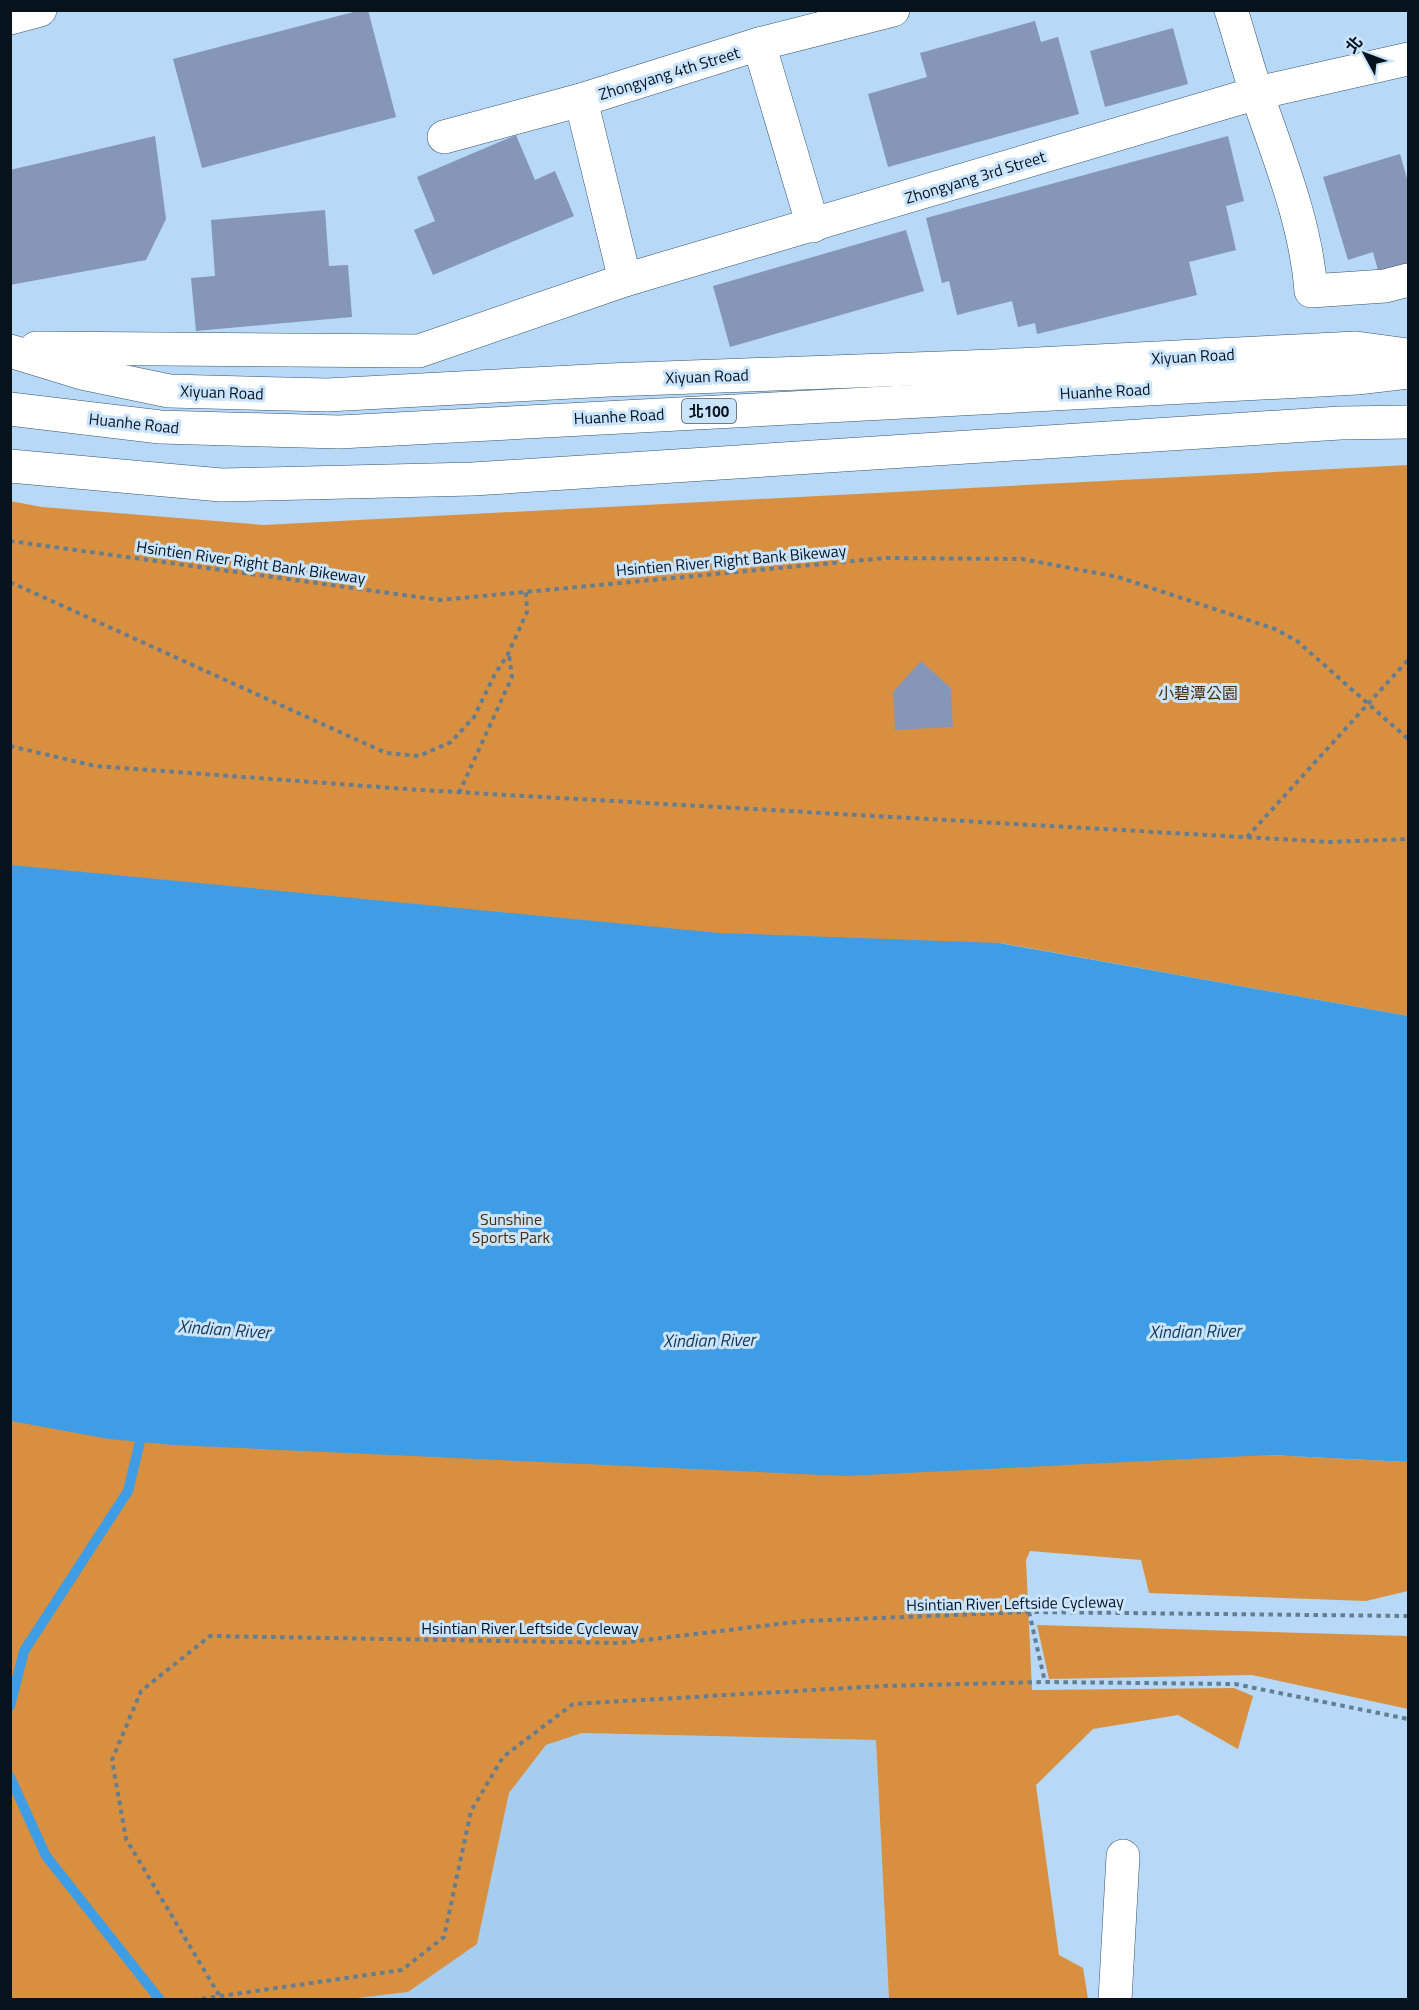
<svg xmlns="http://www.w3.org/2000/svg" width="1419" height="2010" font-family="'Titillium Web','Noto Sans TC',sans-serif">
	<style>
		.built { fill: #a5cdf0 }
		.green { fill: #d89040 }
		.water { fill: #3e9de5 }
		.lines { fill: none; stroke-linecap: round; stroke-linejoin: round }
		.stream { stroke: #3e9de5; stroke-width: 10 }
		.building { fill: #8696b8 }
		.minor-casing { stroke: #36536c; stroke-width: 34 }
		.highway-casing { stroke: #36536c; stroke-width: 34 }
		.path { stroke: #657d91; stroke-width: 4; stroke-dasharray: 4.5 4.5; stroke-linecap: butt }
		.minor { stroke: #fff; stroke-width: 33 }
		.highway { stroke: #fff; stroke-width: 33 }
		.labels { text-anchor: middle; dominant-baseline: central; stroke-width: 6; stroke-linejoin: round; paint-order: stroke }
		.shield { fill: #cae4fc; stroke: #41515f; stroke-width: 1.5 }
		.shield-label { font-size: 15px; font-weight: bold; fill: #06121c }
		.street-label { font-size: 16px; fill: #06121c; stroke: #cae4fc }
		.park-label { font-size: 16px; fill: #4c2c06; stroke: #cae4fc }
		.water-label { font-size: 18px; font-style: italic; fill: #143a58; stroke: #cae4fc }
	</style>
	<rect width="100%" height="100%" fill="#b7d8f6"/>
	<path class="built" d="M582 1733 876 1740 889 1999 341 2000 408 1992 477 1944 509 1793 546 1745Z"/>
	<g class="green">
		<path d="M1408 465V1016L1000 943 1269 1455 1408 1462V1591L1366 1601 1149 1593 1141 1560 1030 1551 1026 1560 1032 1690 1234 1688 1253 1696 1238 1749 1178 1715 1093 1729 1036 1785 1059 1955 1083 1968 1088 1999H889L876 1740 582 1733 546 1745 509 1793 477 1944 408 1992 341 2000 11 1999 10 501 42 507 264 525Z"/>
		<path d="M1037 1625 1408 1636V1709L1252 1675 1049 1679Z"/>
	</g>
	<path class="water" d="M10 865 719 933 999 943 1408 1016V1462L1269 1455 845 1476 173 1445 109 1439 11 1421Z"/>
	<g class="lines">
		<g class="stream">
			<path d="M10 1706 24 1651 128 1491 143 1429"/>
			<path d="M10 1777 46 1856 160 2000"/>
		</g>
	</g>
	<g class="building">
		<path d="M361 10H368L396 117 202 168 173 59Z"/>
		<path d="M1035 21 1041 42 1058 37 1079 114 888 167 868 94 927 77 920 53Z"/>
		<path d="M1173 28 1188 84 1105 107 1090 51Z"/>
		<path d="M516 135 535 180 555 171 574 216 433 275 414 230 435 221 417 177Z"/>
		<path d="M155 136 166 219 146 260 10 285V170Z"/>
		<path d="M1228 136 1244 201 1226 206 1236 250 1189 262 1197 295 1037 334 1035 323 1018 327 1012 301 957 315 949 281 942 283 926 218Z"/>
		<path d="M1400 154 1408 182V269L1380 278 1373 252 1348 260 1323 177Z"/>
		<path d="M325 210 329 266 348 265 352 317 196 331 191 278 215 276 211 220Z"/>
		<path d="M906 230 924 291 730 347 713 286Z"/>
		<path d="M921 661 951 688 953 727 895 730 893 692Z"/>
	</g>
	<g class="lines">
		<defs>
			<g id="minor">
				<path d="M1231 10C1240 38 1247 66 1257 94 1279 158 1306 223 1311 291L1385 286 1408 280"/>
				<path d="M10 18 40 10"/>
				<path d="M759 44 813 226"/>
				<path d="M581 100 625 280 1257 93 1408 59"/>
				<path d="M444 137 581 100 759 44 893 10"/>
				<path d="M36 348 419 351 625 280"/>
				<path d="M10 351 82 373 169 391 327 395 609 380 995 366 1356 348 1408 355"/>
				<path d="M1115 2000 1123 1856"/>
			</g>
			<g id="highway">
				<path d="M10 409 160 427 339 432 1357 378 1408 372"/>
				<path d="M10 466 221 485 473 479 1340 423 1408 422"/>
			</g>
		</defs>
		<use href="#minor" class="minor-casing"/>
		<use href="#highway" class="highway-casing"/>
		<g class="path">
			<path d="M10 541 440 600 886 558 1022 559 1118 577 1275 629 1297 641 1408 739"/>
			<path d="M10 582 386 753 419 756 451 742 474 717 495 674 508 654 527 612 526 592"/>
			<path d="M10 746 95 766 420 790 1330 842 1408 839"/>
			<path d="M459 793 512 677 509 655"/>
			<path d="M1247 837 1408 660"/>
			<path d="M1029 1612 1045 1682"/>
			<path d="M219 1995 126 1839 112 1760 141 1691 210 1636 620 1643 804 1621 1029 1612 1408 1616"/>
			<path d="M193 2000 402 1970 444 1937 471 1811 503 1757 573 1704 882 1686 1045 1682 1235 1684 1408 1719"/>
		</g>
		<use href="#minor" class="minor"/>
		<use href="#highway" class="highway"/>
	</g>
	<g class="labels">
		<rect class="shield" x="682" y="399" width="54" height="24" rx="4.5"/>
		<g class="shield-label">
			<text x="709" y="411">北100</text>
		</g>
		<g class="street-label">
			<text transform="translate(669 73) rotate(-17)">Zhongyang 4th Street</text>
			<text transform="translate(975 177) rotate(-17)">Zhongyang 3rd Street</text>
			<text transform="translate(1193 356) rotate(-3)">Xiyuan Road</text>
			<text transform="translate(707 376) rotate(-2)">Xiyuan Road</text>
			<text transform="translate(1105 391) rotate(-3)">Huanhe Road</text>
			<text transform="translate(222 392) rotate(2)">Xiyuan Road</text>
			<text transform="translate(619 416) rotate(-3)">Huanhe Road</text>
			<text transform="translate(134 423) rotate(6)">Huanhe Road</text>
			<text transform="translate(731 560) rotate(-5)">Hsintien River Right Bank Bikeway</text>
			<text transform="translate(251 562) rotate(8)">Hsintien River Right Bank Bikeway</text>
			<text transform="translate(1015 1603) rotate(-1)">Hsintian River Leftside Cycleway</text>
			<text x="530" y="1628">Hsintian River Leftside Cycleway</text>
		</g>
		<g class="park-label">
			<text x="1198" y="693">小碧潭公園</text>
			<text x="511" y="1219">Sunshine<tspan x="511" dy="18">Sports Park</tspan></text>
		</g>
		<g class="water-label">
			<text transform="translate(224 1329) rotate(4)">Xindian River</text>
			<text transform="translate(1195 1331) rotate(-1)">Xindian River</text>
			<text transform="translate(709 1340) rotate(-1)">Xindian River</text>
		</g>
	</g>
	<rect width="1419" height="2010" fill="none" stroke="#06121c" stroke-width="24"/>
	<g transform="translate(1365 54) rotate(311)" stroke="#cae4fc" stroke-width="4.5" paint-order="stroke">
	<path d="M0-4.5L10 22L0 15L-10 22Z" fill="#06121c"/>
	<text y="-9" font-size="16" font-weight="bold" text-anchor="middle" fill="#06121c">北</text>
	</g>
</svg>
